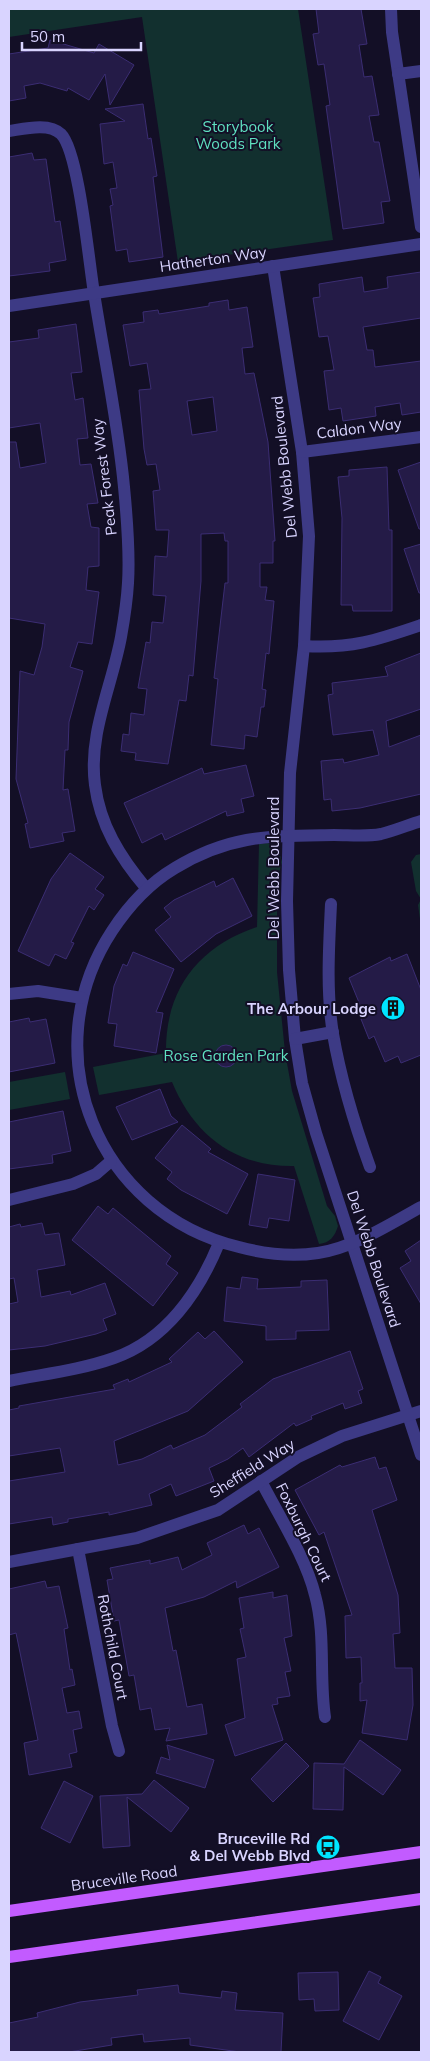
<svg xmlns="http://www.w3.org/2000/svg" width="430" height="2061" font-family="Mulish,sans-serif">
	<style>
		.green { fill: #12302f }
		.building { fill: #241b47; stroke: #3b2d73; fill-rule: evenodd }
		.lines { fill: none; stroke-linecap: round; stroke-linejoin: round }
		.minor { stroke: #3d3a85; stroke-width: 12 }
		.major { stroke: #c25bff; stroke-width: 12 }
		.labels { text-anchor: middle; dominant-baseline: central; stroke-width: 4; stroke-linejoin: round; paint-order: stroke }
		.park-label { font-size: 15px; fill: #5fe0c0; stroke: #130f26 }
		.street-label { font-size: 15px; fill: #d9d4ff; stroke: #130f26 }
		.poi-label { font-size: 15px; font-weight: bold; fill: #d9d4ff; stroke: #130f26; text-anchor: end }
	</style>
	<rect width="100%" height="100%" fill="#130f26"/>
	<g class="green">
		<path d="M9 9H298L333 240 178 262 142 17 9 37Z"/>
		<path d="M268 843 279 852 282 862 277 880V972L285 1052 292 1091 327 1206 335 1216 338 1226C335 1236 330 1243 319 1244L294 1166C235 1167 194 1135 172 1082L99 1095 93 1067 166 1053C165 990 198 947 257 927L259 844Z"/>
		<path d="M421 854V926L418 905 421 899 416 891 411 862 416 855Z"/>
		<path d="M65 1072 70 1099 9 1110V1082Z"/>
	</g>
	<g class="building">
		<path d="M316 9H361L367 44 359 45 364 77 372 76 379 115 369 116 374 142H379L390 201 381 202 384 223 343 229 326 106 330 105 324 64 318 65 313 34 319 33Z"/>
		<path d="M50 40 94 53 99 44 134 65 110 105 105 74 89 100 68 88 67 91 40 83 24 86 26 98 9 101V54L48 48Z"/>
		<path d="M143 104 148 139 151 138 157 176 153 177 163 257 129 262 127 249 116 251 110 206 113 205 110 189 117 188 113 162 104 164 100 124 125 121 105 109Z"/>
		<path d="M32 153 34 160 46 159 55 222 60 221 66 260 49 263 50 271 9 276V157Z"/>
		<path d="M421 272V318L363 327 367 350H373L375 367 421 361V412L402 415 400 403 375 407 376 416 343 421 341 408 329 410 324 371 334 370 328 336 319 337 313 298 320 297 319 284 362 277 364 292 388 288 387 277Z"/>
		<path d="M228 300 229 310 247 307 253 347 242 348 245 374 254 373 268 442 275 541H273V563H260V587H267L265 600 274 601 269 654 266 653 262 689 266 690 264 707H261L257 737 245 735 244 749 211 745 218 679 214 678 225 583H228V541H225L224 533 201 534V581L193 676 189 675 186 701 179 700 168 764 135 760 136 753 121 751 123 734 129 735 131 713 144 715 147 689 138 688 141 671 146 642 150 643 152 622 163 623 166 596 153 595 155 556 167 557 169 530H156L153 491 160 490 156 464 147 465 144 449 139 390 151 389 147 363 130 366 123 325 144 322 143 312 158 310 159 314 209 306V303ZM213 397 217 431 192 435 187 401Z"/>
		<path d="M76 324 82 372 71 373 75 400 83 398 88 438 77 439 80 465 91 464 98 503 87 504 91 527 99 528V566L88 567 86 590 99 592 92 644 78 642 70 667 83 671 69 722 68 750H65L63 790 68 789 75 831 62 833 64 841 30 848 25 824 28 823 16 779 20 671 34 675 42 647 45 624 9 618V442H16L20 468 46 463 40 423 9 428V342L39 338 38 330Z"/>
		<path d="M421 462V529H419L398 470Z"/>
		<path d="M387 467 389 530H392V611H353L352 605H341L342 518 338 477 349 476V470Z"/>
		<path d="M421 544V593H419L404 549Z"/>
		<path d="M421 653V709L386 721 389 747 421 735V794L360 808 332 811 331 799 324 800 321 761 343 759 344 763 379 755 373 730 333 735 328 695 333 694 332 683 388 676 385 667Z"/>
		<path d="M246 765 254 796 241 799 244 812 227 816 226 811 165 840 162 833 142 843 124 803 202 768 204 774Z"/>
		<path d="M70 853 104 877 95 889 104 895 94 910 89 906 71 942 74 943 66 959 55 954 49 966 18 951 51 879Z"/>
		<path d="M233 878 252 916 216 934 181 962 155 930 171 917 164 908 174 900 214 881 216 887Z"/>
		<path d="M133 952 174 969 156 1012 163 1013 156 1053 114 1046 117 1024 108 1023 114 986 123 964 127 966Z"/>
		<path d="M407 954 421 990V1055L401 1063 398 1056 385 1062 374 1036 369 1039 361 1019 365 1017 349 978 390 957 391 961Z"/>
		<path d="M29 1018 30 1022 46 1019 55 1063 9 1072V1022Z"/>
		<circle cx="226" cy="1056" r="11"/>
		<path d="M160 1089 171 1116 178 1122 132 1140 116 1107Z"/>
		<path d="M63 1111 71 1151 52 1155 53 1163 9 1169V1122Z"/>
		<path d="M182 1125 211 1149 208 1152 248 1174 227 1214 181 1190 167 1179 172 1172 155 1158Z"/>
		<path d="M258 1174 295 1180 289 1221 269 1218 267 1228 249 1225Z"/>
		<path d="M98 1206 108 1214 113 1208 171 1256 166 1264 178 1273 153 1306 72 1240Z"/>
		<path d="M42 1223 45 1235 59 1233 65 1265 37 1270 41 1297 70 1291 71 1295 105 1283 116 1314 103 1319 107 1330 96 1334 45 1346 9 1350V1304L18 1302 14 1278 9 1279V1227L20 1224 21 1227Z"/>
		<path d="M421 1240V1304L400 1268 411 1261 405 1251Z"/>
		<path d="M242 1277 258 1279 257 1289 301 1287V1281L327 1280 329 1330 296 1331V1339L266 1340V1326L224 1321 227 1287 240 1289Z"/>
		<path d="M214 1331 243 1362 188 1411 114 1441 118 1465 142 1459 171 1445 173 1449 205 1435 242 1407 240 1404 273 1379 350 1351 363 1389 358 1391 362 1403 345 1409 343 1403 311 1416 312 1419 296 1426 294 1423 249 1457 243 1448 228 1459 209 1468 214 1481 176 1496 171 1484 149 1494 152 1505 109 1515V1512L68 1519V1522L53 1525 52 1517 9 1524V1481L65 1472 60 1448 9 1456V1410L19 1408V1406L115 1389 113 1385 128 1379 129 1382 172 1362 169 1359 198 1332 205 1339Z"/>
		<path d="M375 1457 379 1469 386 1467 397 1500 372 1510 398 1595 400 1633 393 1634 395 1668H412L413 1705 407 1740 362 1733 367 1700 360 1701V1683H362L361 1657 346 1658 345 1616 352 1615 324 1532 319 1535 295 1490 340 1465 342 1467Z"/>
		<path d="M244 1525 248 1534 259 1528 279 1567 237 1588 236 1581 204 1597 165 1608 173 1651 176 1650 187 1707 202 1704 207 1734 166 1741 170 1728 155 1730 151 1708 140 1710 134 1675 129 1676 119 1620 114 1621 107 1580 113 1579 110 1568 150 1560V1564L178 1557 182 1570 212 1555 207 1543Z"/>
		<path d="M45 1581 47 1588 59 1586 68 1628 64 1629 70 1670 72 1669 75 1685 62 1688 67 1713 79 1711 82 1728 73 1730 77 1752 69 1754 72 1767 29 1775 24 1743 38 1740 16 1633 9 1635V1589Z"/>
		<path d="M273 1592V1598L287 1595 292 1636 284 1638 291 1671 285 1672 290 1696 277 1698 278 1704 272 1705 283 1740 235 1756 225 1725 245 1718 237 1659 246 1657 240 1629 244 1628 239 1598Z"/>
		<path d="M360 1740 401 1770 383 1795 344 1767 343 1810 313 1809 314 1763 344 1764Z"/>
		<path d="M286 1743 309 1766 273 1802 251 1779Z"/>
		<path d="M167 1745 214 1760 205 1788 156 1773 161 1757 170 1760Z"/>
		<path d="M154 1780 189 1808 171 1832 127 1797 130 1846 103 1848 100 1796 142 1794Z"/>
		<path d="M64 1781 93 1796 70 1843 41 1828Z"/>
		<path d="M369 1971 381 1977 378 1983 402 1996 379 2040 343 2021Z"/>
		<path d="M338 1972 339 2010 315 2011 314 1999 299 2000 298 1973Z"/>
		<path d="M178 1985 179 1993 221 1998 222 1991 237 1993 235 2010 283 2013 281 2052H240L190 2045V2038L144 2042 143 2034 111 2038 112 2045 69 2052H9V2023L38 2017 37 2013 80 2002 138 1995 137 1990Z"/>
	</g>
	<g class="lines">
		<g class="minor">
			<path d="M391 9 392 32 421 227"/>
			<path d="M398 74 421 71"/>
			<path d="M9 131C23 129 49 122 61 134 79 152 89 264 94 293 104 357 118 422 124 487 127 518 130 552 128 583 127 601 124 620 121 637 112 686 88 734 95 785 100 825 120 857 146 888"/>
			<path d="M273 266 302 452 309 536 304 646 290 773 287 901 289 970 295 1039 302 1083 316 1133 421 1455"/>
			<path d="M9 306 421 244"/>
			<path d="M302 452 421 437"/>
			<path d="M304 646C351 649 377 640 421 625"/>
			<path d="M421 821C408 825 394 831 381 834 366 837 349 835 334 835 271 836 231 834 175 868 148 884 129 905 112 931 32 1053 97 1213 239 1247 265 1254 292 1257 318 1253 355 1247 388 1225 421 1207"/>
			<path d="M331 904C329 947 326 991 333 1034 341 1080 354 1123 370 1167"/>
			<path d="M9 994 38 991 82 998"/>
			<path d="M295 1039 333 1032"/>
			<path d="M9 1200 73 1184 96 1174 111 1161"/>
			<path d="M9 1381C44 1374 80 1370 114 1358 166 1340 199 1292 219 1243"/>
			<path d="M261 1481C279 1516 306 1558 315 1595 326 1635 319 1676 325 1717"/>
			<path d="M78 1549 112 1726 119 1751"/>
			<path d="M9 1562 137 1538 218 1510 298 1457 342 1436 421 1411"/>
		</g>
		<g class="major">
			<path d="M9 1911 421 1852"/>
			<path d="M9 1957 421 1899"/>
		</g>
	</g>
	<defs>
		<symbol id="building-disc" viewBox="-11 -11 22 22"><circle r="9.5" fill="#00e5ff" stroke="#130f26"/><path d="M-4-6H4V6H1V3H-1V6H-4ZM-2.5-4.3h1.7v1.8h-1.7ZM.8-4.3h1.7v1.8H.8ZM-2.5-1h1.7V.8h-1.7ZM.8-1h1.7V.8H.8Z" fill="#111"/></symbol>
		<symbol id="bus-disc" viewBox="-11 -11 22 22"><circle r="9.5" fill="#00e5ff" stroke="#130f26"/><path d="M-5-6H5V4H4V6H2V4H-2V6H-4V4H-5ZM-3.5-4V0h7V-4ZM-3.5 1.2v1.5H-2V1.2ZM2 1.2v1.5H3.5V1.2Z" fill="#111"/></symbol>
	</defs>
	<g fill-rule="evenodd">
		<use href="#building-disc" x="379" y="994" width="28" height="28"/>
		<use href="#bus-disc" x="314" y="1833" width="28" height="28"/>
	</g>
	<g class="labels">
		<g class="park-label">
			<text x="238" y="126">Storybook<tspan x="238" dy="17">Woods Park</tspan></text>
			<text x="226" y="1055">Rose Garden Park</text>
		</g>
		<g class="street-label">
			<text transform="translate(213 259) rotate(-8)">Hatherton Way</text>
			<text transform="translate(359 428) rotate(-7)">Caldon Way</text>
			<text transform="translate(284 467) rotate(-96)">Del Webb Boulevard</text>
			<text transform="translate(104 477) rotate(-97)">Peak Forest Way</text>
			<text transform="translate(273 868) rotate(-90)">Del Webb Boulevard</text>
			<text transform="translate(374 1259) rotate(72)">Del Webb Boulevard</text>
			<text transform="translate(252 1468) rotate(-32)">Sheffield Way</text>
			<text transform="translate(304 1532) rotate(64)">Foxburgh Court</text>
			<text transform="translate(113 1647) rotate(79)">Rothchild Court</text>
			<text transform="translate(124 1878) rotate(-8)">Bruceville Road</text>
		</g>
		<g class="poi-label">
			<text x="376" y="1008">The Arbour Lodge</text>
			<text x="310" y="1838">Bruceville Rd<tspan x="310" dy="17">&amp; Del Webb Blvd</tspan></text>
		</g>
	</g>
	<rect width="430" height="2061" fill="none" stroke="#d9d4ff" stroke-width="20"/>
	<path d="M22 42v8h119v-8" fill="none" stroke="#d9d4ff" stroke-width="2.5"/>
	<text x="30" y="42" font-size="15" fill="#d9d4ff" stroke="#130f26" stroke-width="4" paint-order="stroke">50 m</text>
</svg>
